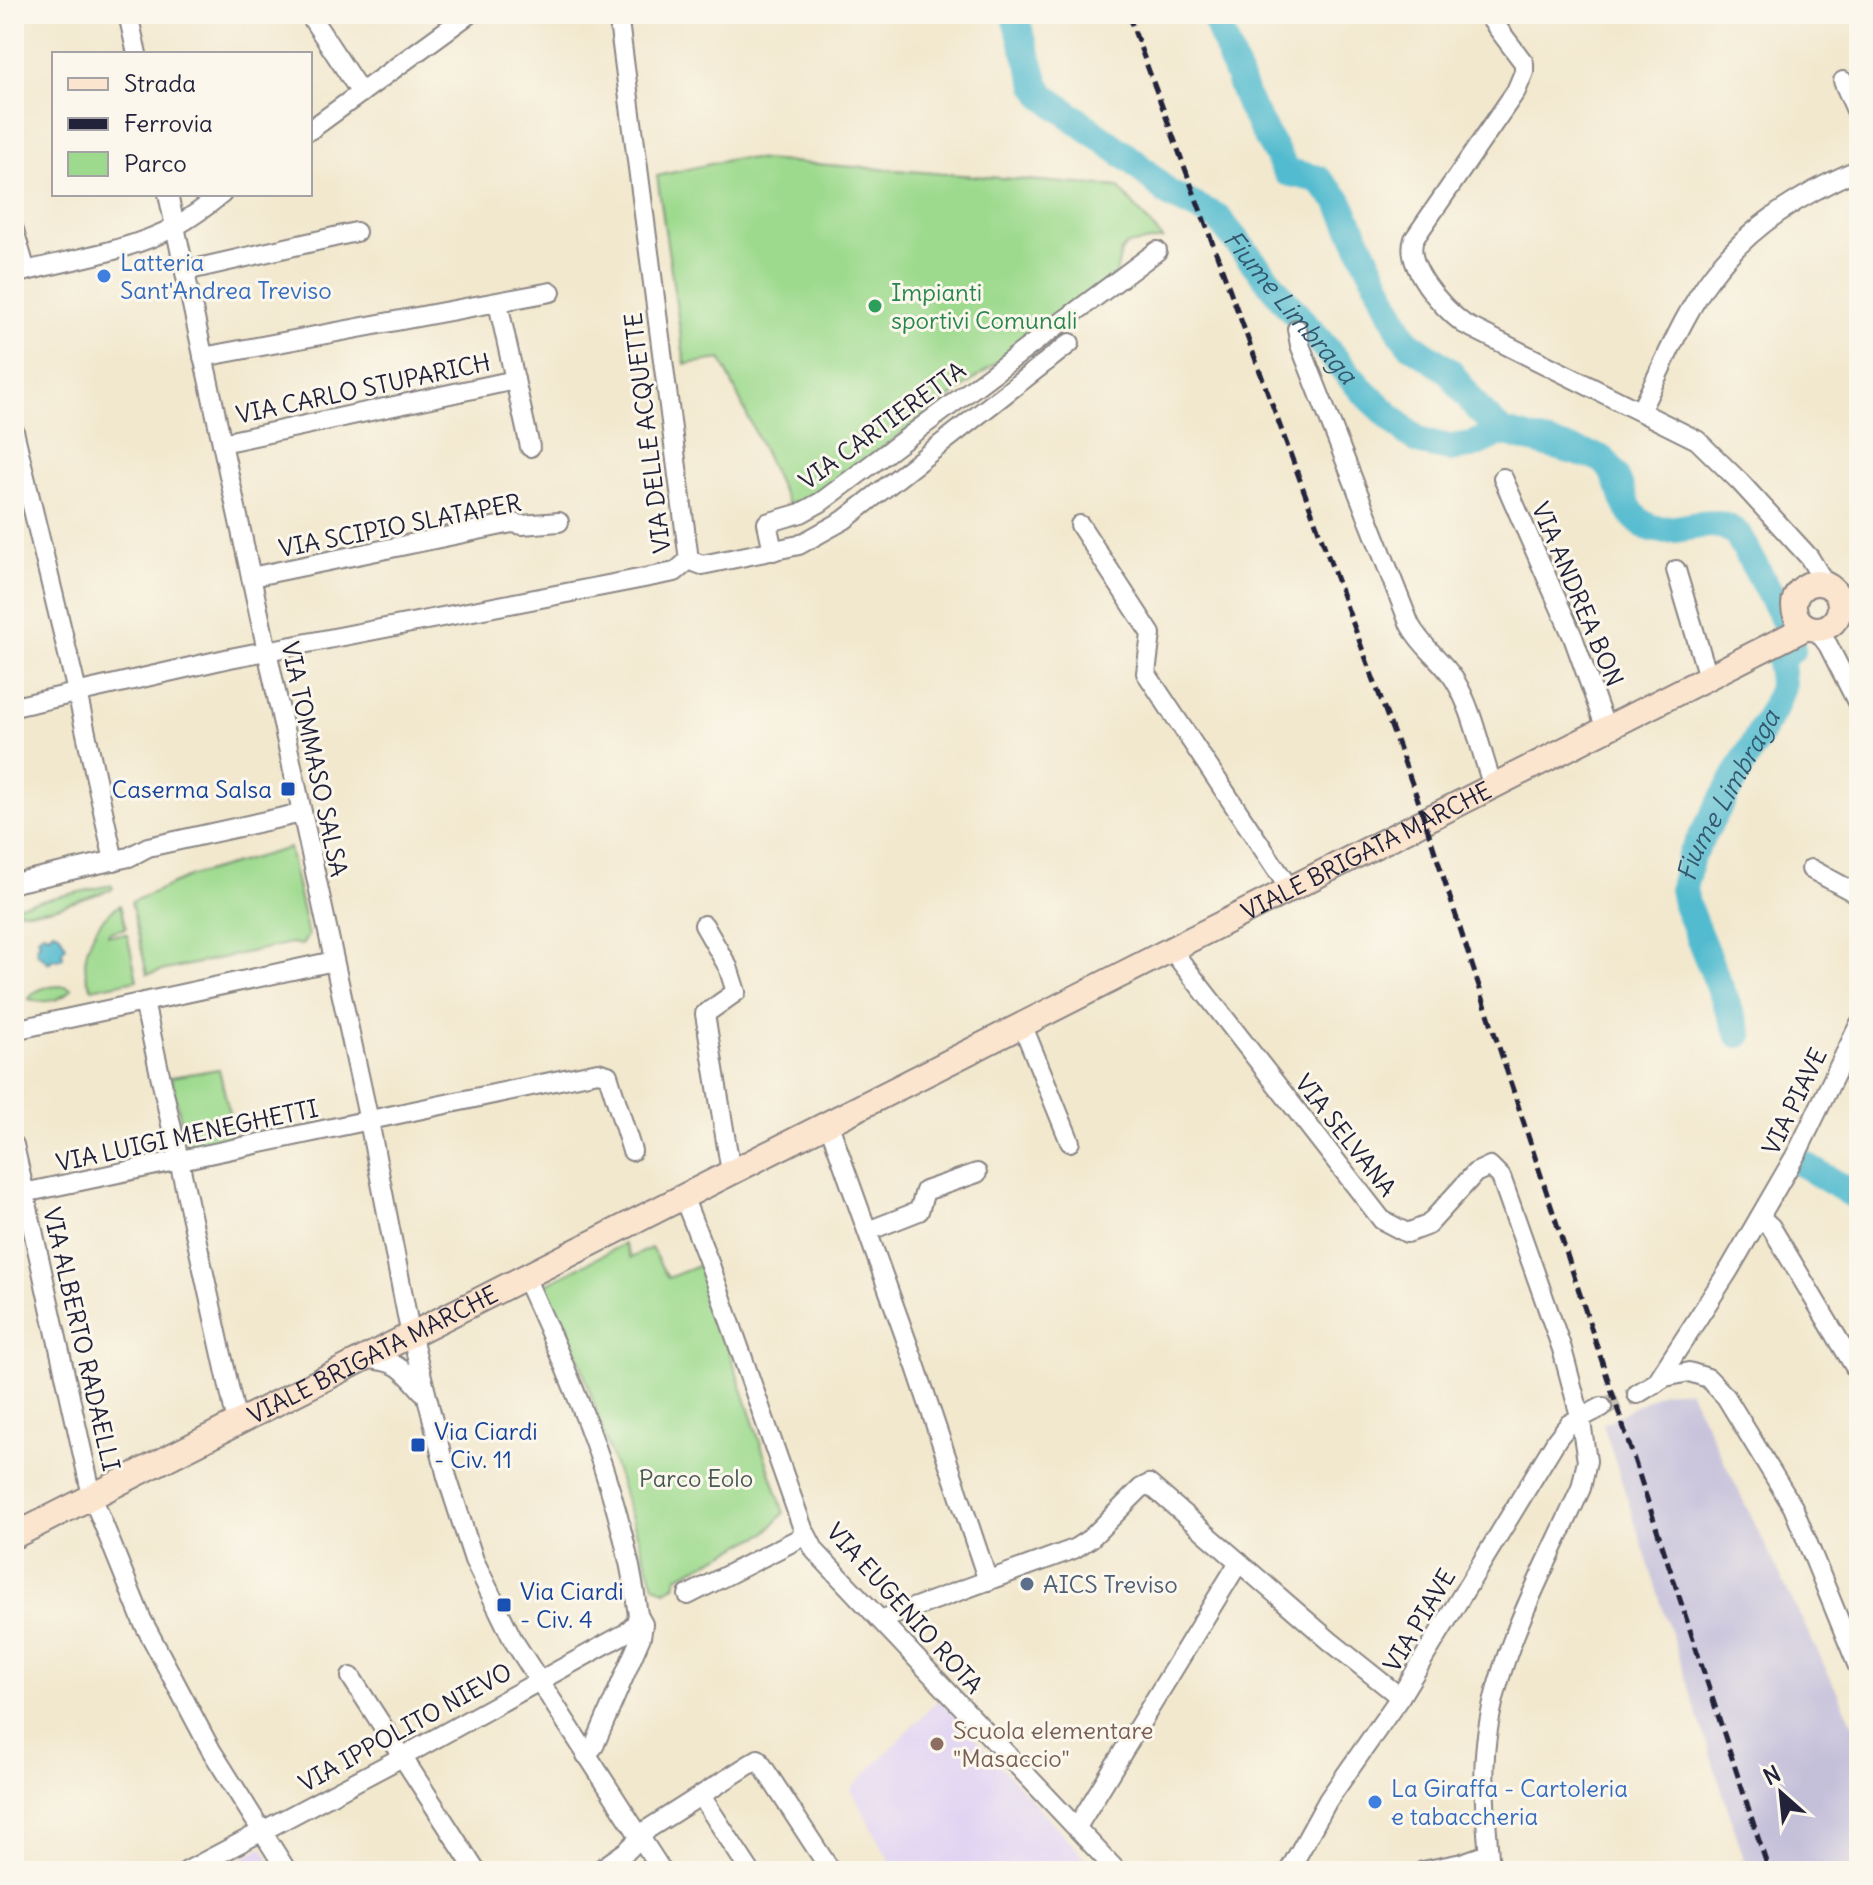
<svg xmlns="http://www.w3.org/2000/svg" width="1873" height="1885" font-family="Delius,sans-serif">
	<style>
		.built { fill: #e1d4f3 }
		.industrial { fill: #c5c0da }
		.green { fill: #9eda8e; stroke: #607e64; stroke-width: 2 }
		.water { fill: #52bbcf; stroke: #3a6e85; stroke-width: 2 }
		.lines { fill: none; stroke-linecap: round; stroke-linejoin: round }
		.river { stroke: #52bbcf; stroke-width: 28 }
		.street-tunnel { stroke: #c8c0b1; stroke-width: 18; stroke-dasharray: 18 9; stroke-linecap: butt }
		.street-casing { stroke: #8a8584; stroke-width: 22 }
		.secondary-casing { stroke: #8a8584; stroke-width: 28 }
		.street { stroke: #fff; stroke-width: 18 }
		.secondary { stroke: #fce5cf; stroke-width: 24 }
		.rail { stroke: #22223b; stroke-width: 5; stroke-dasharray: 12 6; stroke-linecap: butt }
		.shop-dot { fill: #3f7fe0; stroke: #fbf7ec; stroke-width: 3 }
		.leisure-dot { fill: #2e9e5b; stroke: #fbf7ec; stroke-width: 3 }
		.transit-dot { fill: #1a4fb4; stroke: #fbf7ec; stroke-width: 3 }
		.service-dot { fill: #5c6f8a; stroke: #fbf7ec; stroke-width: 3 }
		.education-dot { fill: #8d6e63; stroke: #fbf7ec; stroke-width: 3 }
		.labels { text-anchor: middle; dominant-baseline: central; stroke-width: 6; stroke-linejoin: round; paint-order: stroke }
		.shop-label { font-size: 24px; fill: #366cbe; stroke: #fbf7ec; text-anchor: start }
		.leisure-label { font-size: 24px; fill: #27864d; stroke: #fbf7ec; text-anchor: start }
		.street-label { font-size: 24px; fill: #22223b; stroke: #fbf7ec }
		.transit-label { font-size: 24px; fill: #164399; stroke: #fbf7ec; text-anchor: start }
		.park-label { font-size: 24px; fill: #475954; stroke: #fbf7ec }
		.service-label { font-size: 24px; fill: #4e5e75; stroke: #fbf7ec; text-anchor: start }
		.education-label { font-size: 24px; fill: #785e54; stroke: #fbf7ec; text-anchor: start }
		.water-label { font-size: 26px; font-style: italic; fill: #33586f; stroke: #fbf7ec }
	</style>
	<rect width="100%" height="100%" fill="#fbf7ec"/>
	<filter id="ink" filterUnits="userSpaceOnUse"><feTurbulence type="fractalNoise" baseFrequency=".0125" numOctaves="2"/><feDisplacementMap in="SourceGraphic" scale="16" xChannelSelector="R" yChannelSelector="G"/><feConvolveMatrix kernelMatrix="1 2 1 2 8 2 1 2 1" color-interpolation-filters="sRGB"/></filter>
	<filter id="wash" filterUnits="userSpaceOnUse"><feTurbulence type="fractalNoise" baseFrequency=".006" numOctaves="4" result="noise"/><feDisplacementMap in="SourceGraphic" scale="32" xChannelSelector="R" yChannelSelector="G"/><feGaussianBlur stdDeviation="1.8" result="paint"/><feColorMatrix in="noise" values="0 0 0 0 0 0 0 0 0 0 0 0 0 0 0 0 0 1.4 0 .05"/><feComposite in="paint" operator="in"/></filter>
	<g filter="url(#wash)">
		<rect width="100%" height="100%" fill="#f2e8ce"/>
		<g class="built">
			<path d="M939 1699 1097 1871H895L851 1789Z"/>
			<path d="M262 1847 277 1871H219Z"/>
		</g>
		<path class="industrial" d="M1689 1390 1859 1736V1871H1748L1603 1424 1662 1392Z"/>
		<g class="green">
			<path d="M737 158 1118 187 1163 239 1126 245 1121 251 1116 274 798 510 790 508 721 359 685 364 657 176Z"/>
			<path d="M289 848 308 936 302 945 291 943 147 974 131 902 191 876Z"/>
			<path d="M111 885 113 888 111 890C76 899 53 915 14 910V906Z"/>
			<path d="M120 905 126 928 109 932 108 935 127 934 137 980 92 989C75 961 93 921 120 905Z"/>
			<path d="M65 986 72 989C61 1001 44 1004 29 999 35 987 52 986 65 986Z"/>
			<path d="M219 1069 235 1138 187 1148 171 1077Z"/>
			<path d="M624 1244 631 1258 651 1248 668 1278 700 1265 784 1513 766 1533 677 1577 675 1586 665 1591 654 1585 567 1323 557 1327 545 1290 548 1283Z"/>
		</g>
		<path class="water" d="M53 931 59 933 66 946 62 951 63 957 58 960 53 959 49 963 37 953 36 947 40 943 38 937 43 933 49 935Z"/>
		<g class="lines">
			<g class="river">
				<path id="s1" d="M1014 14 1037 85 1044 96 1134 162 1169 194 1217 217 1289 306 1361 389 1408 433 1421 442 1450 448 1472 445 1502 432"/>
				<path d="M1214 14 1249 105 1287 172 1318 179 1339 201 1402 334 1410 344 1449 371 1478 409 1502 432 1600 458C1625 474 1618 514 1649 527 1677 538 1713 510 1738 535L1783 618"/>
				<path id="s2" d="M1739 1034 1698 934 1686 904 1683 888 1691 856 1775 706 1782 686 1780 659 1792 649"/>
				<path d="M1803 1164 1859 1198"/>
			</g>
		</g>
	</g>
	<g filter="url(#ink)">
		<g class="lines">
			<path class="street-tunnel" d="M1602 1407 1637 1394"/>
			<defs>
				<g id="street">
					<path d="M128 14 137 54"/>
					<path d="M309 14 361 93"/>
					<path d="M1487 14 1524 63V72L1516 91 1414 239C1404 266 1443 308 1464 324L1697 440 1740 482 1809 557 1826 585"/>
					<path d="M1843 81 1859 117"/>
					<path d="M310 130 469 14"/>
					<path d="M168 194 369 1121 408 1321 447 1477 474 1560 513 1640 662 1871"/>
					<path d="M14 230 26 271"/>
					<path d="M185 271 356 232"/>
					<path d="M14 274C63 261 132 251 176 226 192 217 207 206 222 194"/>
					<path d="M1297 329 1300 345 1410 625C1421 646 1441 659 1454 679 1474 711 1480 751 1493 786"/>
					<path d="M203 357 551 292"/>
					<path d="M515 380 530 447"/>
					<path d="M1640 411C1663 367 1682 316 1712 276 1750 225 1802 194 1859 169"/>
					<path d="M14 431 77 692 114 861"/>
					<path d="M222 443 515 380 498 303"/>
					<path d="M1503 478 1573 637 1606 729"/>
					<path d="M1080 525 1151 634 1146 673 1289 888"/>
					<path d="M773 551 767 523 801 513 821 502 1157 251"/>
					<path d="M689 560 702 565 799 545 844 520 1070 343"/>
					<path d="M1676 570 1708 677"/>
					<path d="M251 577 512 523 522 525 559 522"/>
					<path d="M1816 629 1828 645 1859 706"/>
					<path d="M14 707 230 658 675 572 689 560 618 14"/>
					<path d="M1811 869 1859 895"/>
					<path d="M14 883 129 857 148 847 302 813"/>
					<path d="M704 925 728 967 736 992 705 1014 731 1172"/>
					<path d="M1170 948 1382 1220 1407 1233 1428 1225 1475 1173 1490 1166 1501 1177 1562 1349 1580 1416 1587 1461 1581 1488C1547 1565 1501 1645 1488 1729 1480 1775 1487 1826 1490 1871"/>
					<path d="M144 1002 237 1423"/>
					<path d="M1022 1024 1070 1142"/>
					<path d="M14 1030 334 961"/>
					<path d="M828 1122 916 1367 988 1581"/>
					<path d="M14 1145 92 1496 142 1620 211 1750 287 1871"/>
					<path d="M14 1195 598 1072 608 1075 632 1151"/>
					<path d="M683 1196 710 1265 802 1526 815 1551 1117 1871"/>
					<path d="M1760 1217 1771 1227 1859 1374"/>
					<path d="M868 1231 919 1211 925 1191 977 1173"/>
					<path d="M525 1277C574 1384 623 1497 638 1615L643 1624 641 1637 594 1746 586 1755"/>
					<path d="M364 1359C397 1360 402 1368 422 1391"/>
					<path d="M1656 1383 1729 1270 1798 1151 1859 1025"/>
					<path d="M1637 1394 1665 1377 1689 1372 1708 1378 1726 1397 1793 1507 1859 1669"/>
					<path d="M688 1595 806 1535"/>
					<path d="M880 1620 1074 1549 1091 1538 1141 1488 1149 1484 1330 1641 1400 1697"/>
					<path d="M351 1677 476 1871"/>
					<path d="M701 1796 750 1871"/>
					<path d="M1077 1827 1239 1562"/>
					<path d="M187 1871 402 1757 626 1633 636 1623 638 1615"/>
					<path d="M598 1871 628 1850 648 1829 758 1759 831 1871"/>
					<path d="M1289 1871 1328 1800 1400 1697 1557 1439 1569 1424 1602 1407"/>
					<path d="M1423 1871 1462 1863 1488 1854"/>
				</g>
				<g id="secondary">
					<circle cx="1817" cy="606" r="23"/>
					<path id="s3" d="M14 1536 1807 627"/>
				</g>
			</defs>
			<use href="#street" class="street-casing"/>
			<use href="#secondary" class="secondary-casing"/>
			<use href="#street" class="street"/>
			<use href="#secondary" class="secondary"/>
			<path class="rail" d="M1128 14 1417 797 1769 1871"/>
		</g>
	</g>
	<g class="shop-dot">
		<circle cx="104" cy="276" r="8"/>
		<circle cx="1375" cy="1802" r="8"/>
	</g>
	<circle class="leisure-dot" cx="875" cy="306" r="8"/>
	<g class="transit-dot">
		<rect x="280" y="781" width="16" height="16" rx="4"/>
		<rect x="410" y="1437" width="16" height="16" rx="4"/>
		<rect x="496" y="1597" width="16" height="16" rx="4"/>
	</g>
	<circle class="service-dot" cx="1027" cy="1584" r="8"/>
	<circle class="education-dot" cx="937" cy="1744" r="8"/>
	<g class="labels">
		<g class="shop-label">
			<text x="120" y="262">Latteria<tspan x="120" dy="28">Sant'Andrea Treviso</tspan></text>
			<text x="1391" y="1788">La Giraffa - Cartoleria<tspan x="1391" dy="28">e tabaccheria</tspan></text>
		</g>
		<g class="leisure-label">
			<text x="891" y="292">Impianti<tspan x="891" dy="28">sportivi Comunali</tspan></text>
		</g>
		<g class="street-label">
			<text transform="translate(363 388) rotate(-12)">VIA CARLO STUPARICH</text>
			<text transform="translate(882 425) rotate(-36)">VIA CARTIERETTA</text>
			<text transform="translate(647 433) rotate(-97)">VIA DELLE ACQUETTE</text>
			<text transform="translate(400 525) rotate(-11)">VIA SCIPIO SLATAPER</text>
			<text transform="translate(1578 594) rotate(67)">VIA ANDREA BON</text>
			<text transform="translate(315 759) rotate(78)">VIA TOMMASO SALSA</text>
			<text stroke="none"><textPath href="#s3" startOffset="1516">VIALE BRIGATA MARCHE</textPath></text>
			<text transform="translate(1794 1101) rotate(-64)">VIA PIAVE</text>
			<text transform="translate(187 1135) rotate(-12)">VIA LUIGI MENEGHETTI</text>
			<text transform="translate(1346 1135) rotate(52)">VIA SELVANA</text>
			<text transform="translate(82 1339) rotate(77)">VIA ALBERTO RADAELLI</text>
			<text stroke="none"><textPath href="#s3" startOffset="402">VIALE BRIGATA MARCHE</textPath></text>
			<text transform="translate(905 1608) rotate(48)">VIA EUGENIO ROTA</text>
			<text transform="translate(1419 1620) rotate(-59)">VIA PIAVE</text>
			<text transform="translate(405 1727) rotate(-29)">VIA IPPOLITO NIEVO</text>
		</g>
		<g class="transit-label">
			<text x="272" y="789" text-anchor="end">Caserma Salsa</text>
			<text x="434" y="1431">Via Ciardi<tspan x="434" dy="28">- Civ. 11</tspan></text>
			<text x="520" y="1591">Via Ciardi<tspan x="520" dy="28">- Civ. 4</tspan></text>
		</g>
		<g class="park-label">
			<text x="696" y="1478">Parco Eolo</text>
		</g>
		<g class="service-label">
			<text x="1043" y="1584">AICS Treviso</text>
		</g>
		<g class="education-label">
			<text x="953" y="1730">Scuola elementare<tspan x="953" dy="28">"Masaccio"</tspan></text>
		</g>
		<g class="water-label">
			<text stroke="none"><textPath href="#s1" startOffset="416">Fiume Limbraga</textPath></text>
			<text stroke="none"><textPath href="#s2" startOffset="260">Fiume Limbraga</textPath></text>
		</g>
	</g>
	<rect width="1873" height="1885" fill="none" stroke="#fbf7ec" stroke-width="48"/>
	<rect x="52" y="52" width="260" height="144" fill="#fbf7ec" stroke="#a4a2a5" stroke-width="2"/>
	<rect x="68" y="78" width="40" height="12" fill="#fce5cf" stroke="#a4a2a5" stroke-width="2"/>
	<text x="124" y="92" font-size="24" fill="#22223b">Strada</text>
	<rect x="68" y="118" width="40" height="12" fill="#22223b" stroke="#a4a2a5" stroke-width="2"/>
	<text x="124" y="132" font-size="24" fill="#22223b">Ferrovia</text>
	<rect x="68" y="152" width="40" height="24" fill="#9eda8e" stroke="#a4a2a5" stroke-width="2"/>
	<text x="124" y="172" font-size="24" fill="#22223b">Parco</text>
	<g transform="translate(1781 1793) rotate(333)" stroke="#fbf7ec" stroke-width="6" paint-order="stroke">
	<path d="M0-6L14 30L0 20L-14 30Z" fill="#22223b"/>
	<text y="-12" font-size="22" font-weight="bold" text-anchor="middle" fill="#22223b">N</text>
	</g>
</svg>
